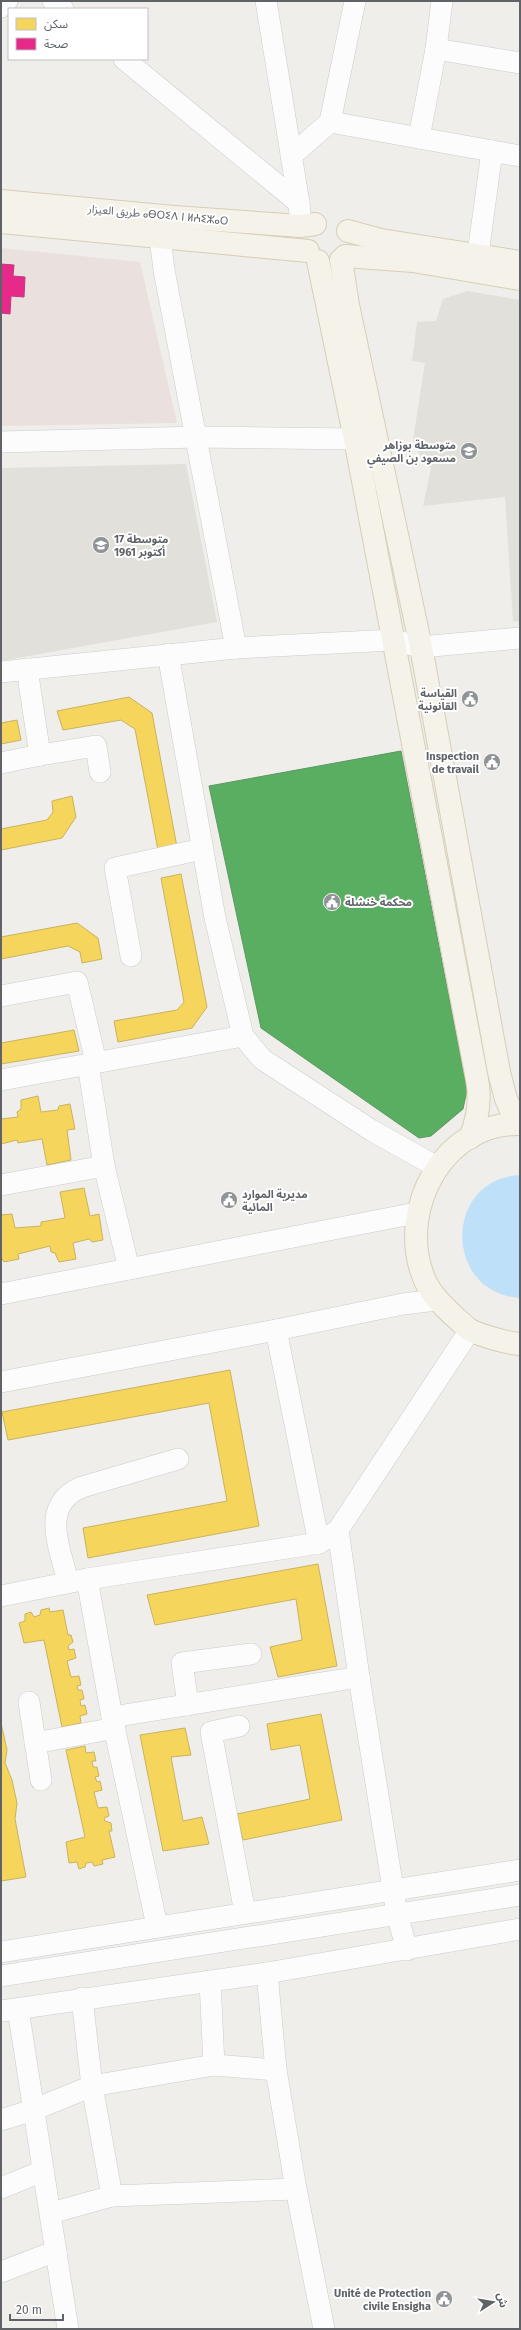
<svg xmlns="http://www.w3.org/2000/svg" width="521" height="2330" font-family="'Fira Sans','Noto Sans Arabic','Noto Sans Tifinagh',sans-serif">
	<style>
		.education { fill: #e2e0da }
		.medical { fill: #eae0de }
		.water { fill: #bfe0f9 }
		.homes { fill: #f6d55c; stroke: #c9b360 }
		.health { fill: #e7298a; stroke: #be3a80 }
		.public { fill: #5aae61; stroke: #5c9863 }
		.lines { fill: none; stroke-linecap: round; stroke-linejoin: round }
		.minor-casing { stroke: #cbcccc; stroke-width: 22 }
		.major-casing { stroke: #d7ceb8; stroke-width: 24 }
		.minor { stroke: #fdfcfc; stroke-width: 21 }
		.major { stroke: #f4f2e9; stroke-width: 22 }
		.labels { text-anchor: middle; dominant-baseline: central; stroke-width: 4; stroke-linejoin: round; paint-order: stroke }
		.street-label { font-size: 11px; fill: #5f6368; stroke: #fff }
		.poi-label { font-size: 11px; font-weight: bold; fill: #5f6368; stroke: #fff; text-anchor: end }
	</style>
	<rect width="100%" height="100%" fill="#efeeea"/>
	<g class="education">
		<path d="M468 291 520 300V621L513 622 505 497 423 506 431 468 423 462 413 440 425 363 412 361 417 322 436 321 443 299Z"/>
		<path d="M186 464 217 622 1 661V468Z"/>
	</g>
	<path class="medical" d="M1 248 140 262 177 423 1 426Z"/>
	<path class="water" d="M520 1175V1298C443 1293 443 1179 520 1175Z"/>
	<g class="homes">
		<path d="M129 697 152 713 177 847 158 850 135 729 121 720 63 730 57 711Z"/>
		<path d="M17 720 21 740 1 744V723Z"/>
		<path d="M72 796 76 817 62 838 1 850V829L47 820 53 812 52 801Z"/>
		<path d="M181 874 207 1007 192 1028 118 1042 114 1021 177 1010 184 1002 161 878Z"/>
		<path d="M77 923 98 938 102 959 82 963 80 952 68 946 1 959V937Z"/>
		<path d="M74 1030 79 1051 1 1064V1043Z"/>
		<path d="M38 1096 41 1112 58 1110 59 1106 70 1104 75 1129 67 1130 71 1160 47 1165 42 1139 18 1143 17 1140 1 1144V1119L18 1117 17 1112 21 1109V1100Z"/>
		<path d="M84 1188 90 1216 99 1214 103 1240 92 1242 89 1239 73 1243 76 1259 59 1262 55 1253 51 1252 50 1246 18 1254 19 1259 4 1262 1 1257V1215L12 1214 15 1228 41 1226V1222L65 1218 60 1192Z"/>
		<path d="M230 1370 259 1526 88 1558 83 1528 227 1501 209 1403 8 1440 2 1412Z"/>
		<path d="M318 1564 337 1666 278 1677 270 1647 302 1640 296 1599 155 1625 147 1595Z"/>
		<path d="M49 1608 50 1612 63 1610 68 1635H71L73 1642 68 1646 69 1650 74 1649 76 1658 67 1661 71 1677 79 1676 81 1685 77 1686 78 1690H82L84 1699 80 1700 81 1706 85 1705 87 1714 80 1716 81 1723 62 1727 44 1640 24 1643 19 1623 25 1621V1614L31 1612 34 1617 40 1615 41 1610Z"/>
		<path d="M321 1714 342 1820 243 1840 237 1814 310 1799 300 1745 271 1750 267 1724Z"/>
		<path d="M1 1723 7 1750 5 1763 12 1780 17 1803 15 1819 26 1877 1 1881Z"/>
		<path d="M185 1728 191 1755 171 1757 183 1821 202 1817 209 1844 163 1851 140 1735Z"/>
		<path d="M85 1746 86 1753 94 1752 96 1761H92L93 1767H97L99 1776 95 1777 97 1782 100 1781 102 1790 94 1792 98 1808 107 1807 109 1816 104 1818 105 1821 111 1823 112 1831H109L115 1857 102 1860 103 1864 94 1866 92 1862 86 1863 85 1867 79 1869 77 1862 69 1863 66 1842 85 1837 66 1750Z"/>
	</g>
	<path class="health" d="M1 264 14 265 13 276 25 277 24 297 11 296 10 314 1 313Z"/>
	<path class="public" d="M401 751 467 1090 463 1109 431 1136 419 1138 261 1028 209 786Z"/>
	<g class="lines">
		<defs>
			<g id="minor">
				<path d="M53 1 63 9"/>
				<path d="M266 1 299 203"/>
				<path d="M1 7 7 1"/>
				<path d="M436 49 520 63"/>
				<path d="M124 59 299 203 301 226"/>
				<path d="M330 122 520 156"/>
				<path d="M419 138 436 49 442 1"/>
				<path d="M291 156 330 122 355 1"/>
				<path d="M160 237 164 270 236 648"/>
				<path d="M478 254 492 151"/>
				<path d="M1 442 197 437 355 439"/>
				<path d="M168 654 215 918 243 1036 262 1059 371 1130 437 1167"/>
				<path d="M27 669 40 755 96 746 100 772"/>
				<path d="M1 672 236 648 393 640 421 647 520 638"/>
				<path d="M1 763 40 755"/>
				<path d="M131 956 115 868 202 849"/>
				<path d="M1 996 77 982 96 1062"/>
				<path d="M88 1064 104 1166 129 1269"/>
				<path d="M1 1080 243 1036"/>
				<path d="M1 1185 104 1166"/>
				<path d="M1 1294 416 1213"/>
				<path d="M276 1330 319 1543 338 1530 359 1677 397 1914 407 1950"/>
				<path d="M1 1382 276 1330 403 1304 436 1300"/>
				<path d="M338 1530 470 1330"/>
				<path d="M87 1579 319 1543"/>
				<path d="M68 1582C60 1547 39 1505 82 1487L178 1459"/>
				<path d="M1 1596 87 1579 112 1717 157 1926"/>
				<path d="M29 1702 41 1780"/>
				<path d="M188 1705 182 1663 251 1654"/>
				<path d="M112 1717 359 1677"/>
				<path d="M239 1726 211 1732 245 1913"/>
				<path d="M35 1743 115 1728"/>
				<path d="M1 1952 520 1870"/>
				<path d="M267 1973 276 2070 296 2189 324 2329"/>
				<path d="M1 1976 520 1895"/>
				<path d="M210 1981 214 2065"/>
				<path d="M82 1998 92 2086 112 2196"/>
				<path d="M18 2009 68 2329"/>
				<path d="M1 2011 267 1973 520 1929"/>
				<path d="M1 2120 33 2110 92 2086 214 2065 276 2070"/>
				<path d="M1 2188 43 2171"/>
				<path d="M51 2213 112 2196 296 2189"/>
				<path d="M1 2272 56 2251"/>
			</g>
			<g id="major">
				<path d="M1 201 174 217 301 226 315 224"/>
				<path d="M1 222 308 251"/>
				<path d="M348 231 381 240 520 262"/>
				<path d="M345 256 413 261 520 279"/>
				<path d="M341 260 348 305 421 647 499 1072 506 1099 517 1124"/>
				<path d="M318 261 355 439 477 1079C481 1100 478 1119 470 1138"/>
				<path d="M520 1124C445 1122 399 1206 422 1273 428 1292 442 1305 456 1318 461 1322 465 1327 470 1330 482 1336 507 1343 520 1344"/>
			</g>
		</defs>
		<use href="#minor" class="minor-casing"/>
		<use href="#major" class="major-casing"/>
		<use href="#minor" class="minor"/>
		<use href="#major" class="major"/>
	</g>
	<defs>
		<symbol id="school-disc" viewBox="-11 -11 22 22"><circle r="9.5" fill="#919496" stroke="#fff"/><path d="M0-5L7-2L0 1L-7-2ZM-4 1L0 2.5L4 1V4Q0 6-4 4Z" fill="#fff"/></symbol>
		<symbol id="civic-disc" viewBox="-11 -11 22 22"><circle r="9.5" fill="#919496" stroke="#fff"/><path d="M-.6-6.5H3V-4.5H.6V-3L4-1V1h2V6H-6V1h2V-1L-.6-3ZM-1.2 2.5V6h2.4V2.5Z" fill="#fff"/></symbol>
	</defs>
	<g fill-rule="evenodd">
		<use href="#school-disc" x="459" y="441" width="20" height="20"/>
		<use href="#school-disc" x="91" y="535" width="20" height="20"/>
		<use href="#civic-disc" x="460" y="689" width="20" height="20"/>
		<use href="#civic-disc" x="482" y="752" width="20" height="20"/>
		<use href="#civic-disc" x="322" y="892" width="20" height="20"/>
		<use href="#civic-disc" x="219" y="1190" width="20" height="20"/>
		<use href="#civic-disc" x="434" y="2289" width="20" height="20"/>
	</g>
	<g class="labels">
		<g class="street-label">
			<text transform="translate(158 215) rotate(5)">طريق العيزار ⴰⴱⵔⵉⴷ ⵏ ⵍⵄⵉⵣⴰⵔ</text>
		</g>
		<g class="poi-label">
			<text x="456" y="445">متوسطة بوزاهر<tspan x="456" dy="13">مسعود بن الصيفي</tspan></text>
			<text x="114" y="539" text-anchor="start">متوسطة 17<tspan x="114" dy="13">أكتوبر 1961</tspan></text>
			<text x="457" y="693">القياسة<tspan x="457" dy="13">القانونية</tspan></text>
			<text x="479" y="756">Inspection<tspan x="479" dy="13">de travail</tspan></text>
			<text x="345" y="902" text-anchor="start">محكمة خنشلة</text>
			<text x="242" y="1194" text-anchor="start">مديرية الموارد<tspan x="242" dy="13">المائية</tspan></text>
			<text x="431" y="2293">Unité de Protection<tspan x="431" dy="13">civile Ensigha</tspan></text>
		</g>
	</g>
	<rect width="521" height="2330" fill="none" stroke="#5f6368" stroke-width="4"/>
	<rect x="8" y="8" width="140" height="52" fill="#ffffff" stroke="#bfc1c3"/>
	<rect x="16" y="18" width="20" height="12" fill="#f6d55c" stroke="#bfc1c3"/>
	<text x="44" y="28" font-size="12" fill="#5f6368">سكن</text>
	<rect x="16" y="38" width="20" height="12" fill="#e7298a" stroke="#bfc1c3"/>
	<text x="44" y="48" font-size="12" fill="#5f6368">صحة</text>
	<g transform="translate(493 2302) rotate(78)" stroke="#ffffff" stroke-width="3" paint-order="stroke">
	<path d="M0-3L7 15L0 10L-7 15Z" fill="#5f6368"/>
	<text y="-6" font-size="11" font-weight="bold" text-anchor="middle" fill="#5f6368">ش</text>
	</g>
	<path d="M10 2314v6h53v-6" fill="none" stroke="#5f6368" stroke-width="2"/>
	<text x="16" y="2314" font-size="12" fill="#5f6368" stroke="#ffffff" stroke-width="3" paint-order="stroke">20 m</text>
</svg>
